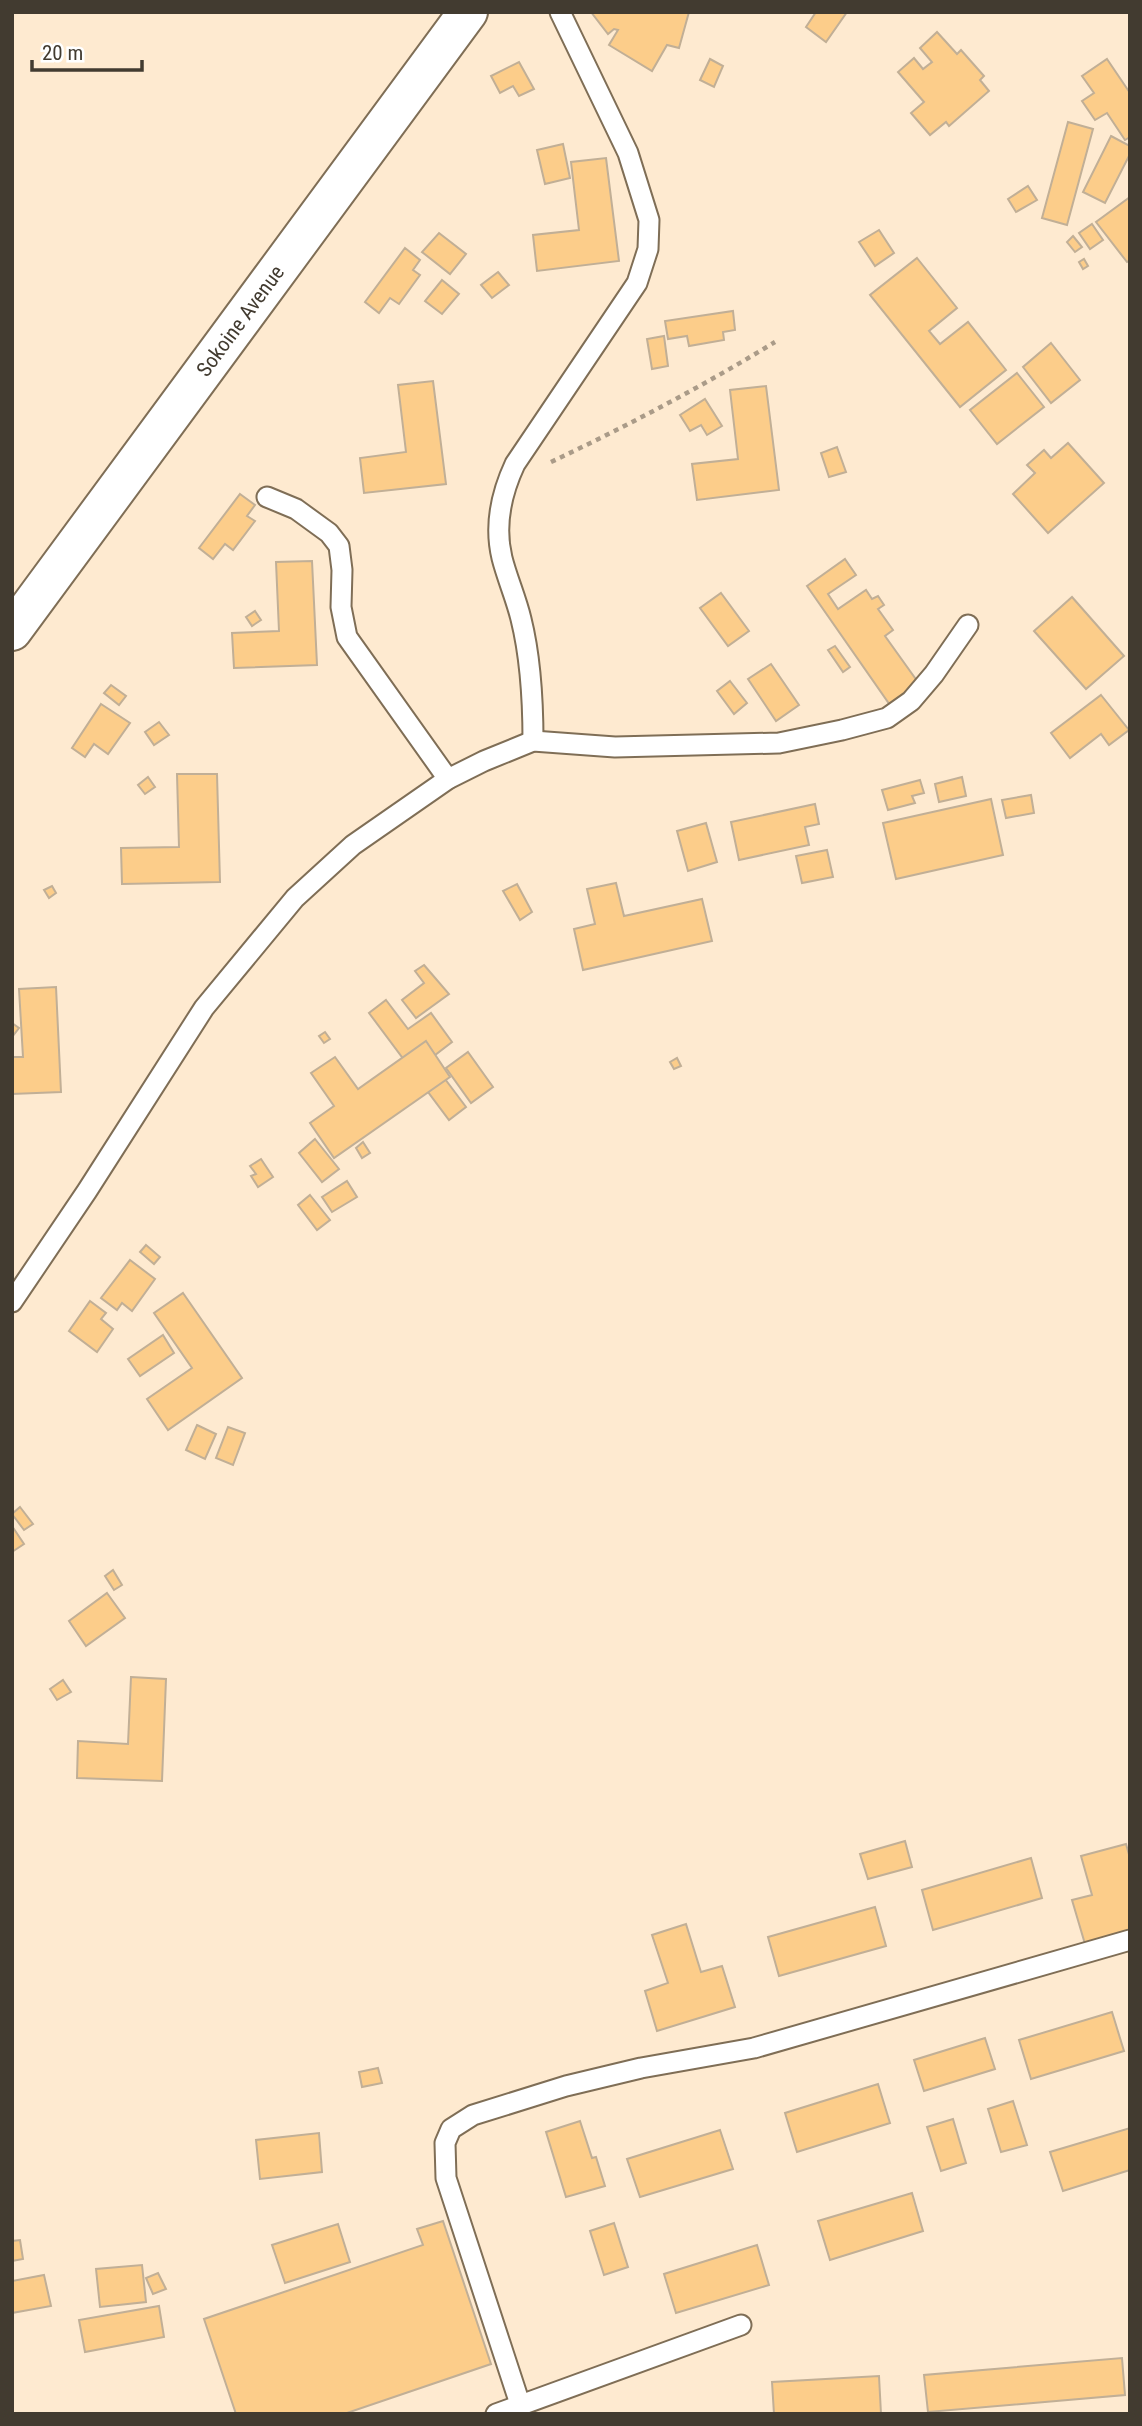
<svg xmlns="http://www.w3.org/2000/svg" width="1142" height="2426" font-family="'Roboto Condensed',sans-serif">
	<style>
		.building { fill: #fccd8a; stroke: #c1af96; stroke-width: 2 }
		.lines { fill: none; stroke-linecap: round; stroke-linejoin: round }
		.lane-casing { stroke: #7f6e56; stroke-width: 23 }
		.secondary-casing { stroke: #7f6e56; stroke-width: 42 }
		.path { stroke: #aa9b88; stroke-width: 4.5; stroke-dasharray: 5 5; stroke-linecap: butt }
		.lane { stroke: #fff; stroke-width: 19 }
		.secondary { stroke: #fff; stroke-width: 38 }
		.labels { text-anchor: middle; dominant-baseline: central; stroke-width: 7; stroke-linejoin: round; paint-order: stroke }
		.street-label { font-size: 21px; fill: #423b30; stroke: #fff }
	</style>
	<rect width="100%" height="100%" fill="#feead0"/>
	<g class="building">
		<path d="M591 12H689L679 48 667 45 652 71 609 45 618 30 614 29 608 34Z"/>
		<path d="M816 12H847L826 42 806 27Z"/>
		<path d="M937 32 957 54 961 50 984 76 980 80 989 91 949 126 946 122 930 135 911 113 924 102 898 72 914 58 923 69 932 62 920 48Z"/>
		<path d="M710 59 723 66 714 87 700 80Z"/>
		<path d="M1107 59 1130 93V137L1125 140 1107 113 1095 120 1082 101 1094 93 1082 76Z"/>
		<path d="M519 62 534 89 519 96 513 86 500 93 491 76Z"/>
		<path d="M1068 122 1093 129 1067 225 1042 218Z"/>
		<path d="M1111 136 1130 146V154L1105 203 1083 192Z"/>
		<path d="M563 144 570 178 545 184 537 150Z"/>
		<path d="M606 158 619 261 537 271 533 235 579 230 571 162Z"/>
		<path d="M1028 186 1037 200 1016 212 1008 199Z"/>
		<path d="M1130 197V260L1127 262 1096 222Z"/>
		<path d="M1092 224 1103 240 1090 249 1079 233Z"/>
		<path d="M879 230 894 253 875 266 859 242Z"/>
		<path d="M439 233 466 254 450 274 422 252Z"/>
		<path d="M1073 236 1082 247 1075 252 1067 242Z"/>
		<path d="M405 248 420 260 413 270 420 275 399 304 390 298 379 313 365 302Z"/>
		<path d="M917 258 957 308 929 331 940 344 968 322 1006 370 960 407 870 295Z"/>
		<path d="M1084 259 1088 266 1083 269 1079 262Z"/>
		<path d="M498 272 509 285 492 298 481 285Z"/>
		<path d="M442 280 459 294 442 314 425 301Z"/>
		<path d="M733 311 735 330 723 332 724 340 689 346 687 336 668 339 665 321Z"/>
		<path d="M664 336 668 366 652 369 647 339Z"/>
		<path d="M1051 343 1080 380 1051 403 1023 367Z"/>
		<path d="M1017 373 1044 407 997 444 970 410Z"/>
		<path d="M433 381 446 484 364 493 360 458 406 452 398 385Z"/>
		<path d="M766 386 779 490 697 500 692 464 738 459 730 390Z"/>
		<path d="M705 399 722 426 707 435 701 425 690 431 680 415Z"/>
		<path d="M1068 443 1104 483 1048 533 1013 494 1035 473 1027 465 1044 450 1051 458Z"/>
		<path d="M837 447 846 472 829 477 821 453Z"/>
		<path d="M240 494 255 505 247 516 255 521 233 550 225 544 213 559 199 548Z"/>
		<path d="M845 559 856 575 828 594 838 609 866 590 872 599 878 596 884 605 878 609 893 630 885 636 920 685 890 705 807 586Z"/>
		<path d="M312 561 317 665 234 668 232 633 279 631 276 562Z"/>
		<path d="M721 593 749 631 728 646 700 608Z"/>
		<path d="M1072 597 1124 656 1086 689 1034 631Z"/>
		<path d="M255 611 261 620 252 626 246 617Z"/>
		<path d="M835 646 850 667 843 672 828 650Z"/>
		<path d="M771 664 799 705 776 721 748 679Z"/>
		<path d="M730 681 747 703 734 714 717 691Z"/>
		<path d="M111 685 126 696 119 705 104 693Z"/>
		<path d="M1101 695 1129 730 1109 745 1101 734 1070 758 1051 733Z"/>
		<path d="M101 704 130 723 108 754 94 744 85 757 72 748Z"/>
		<path d="M159 722 169 735 154 745 145 732Z"/>
		<path d="M177 774H217L220 882 122 884 121 848 179 847Z"/>
		<path d="M148 777 155 787 145 794 138 785Z"/>
		<path d="M962 777 966 796 939 802 935 784Z"/>
		<path d="M920 780 924 793 912 796 915 803 888 810 882 790Z"/>
		<path d="M1031 795 1034 813 1006 818 1002 800Z"/>
		<path d="M991 799 1003 855 896 879 883 823Z"/>
		<path d="M815 804 819 824 805 827 809 845 739 860 731 822Z"/>
		<path d="M706 823 717 862 688 871 677 831Z"/>
		<path d="M827 850 833 877 802 883 796 856Z"/>
		<path d="M616 883 624 916 702 899 712 941 583 970 574 929 595 924 587 889Z"/>
		<path d="M517 884 532 912 520 920 503 891Z"/>
		<path d="M52 886 56 893 49 898 44 890Z"/>
		<path d="M424 965 449 994 416 1018 402 1000 424 983 415 971Z"/>
		<path d="M56 987 61 1092 12 1094V1057H23L19 989Z"/>
		<path d="M386 1000 408 1029 431 1013 452 1042 430 1059 466 1107 449 1120 369 1013Z"/>
		<path d="M12 1023 19 1028 12 1037Z"/>
		<path d="M325 1032 330 1039 324 1043 319 1036Z"/>
		<path d="M426 1041 450 1077 334 1158 310 1123 334 1106 311 1073 335 1057 358 1089Z"/>
		<path d="M468 1052 493 1087 471 1103 446 1068Z"/>
		<path d="M677 1058 681 1066 674 1069 670 1062Z"/>
		<path d="M315 1139 339 1169 322 1182 299 1153Z"/>
		<path d="M363 1142 370 1153 362 1158 356 1148Z"/>
		<path d="M261 1159 273 1177 258 1187 251 1176 256 1174 250 1166Z"/>
		<path d="M347 1181 357 1197 332 1212 322 1197Z"/>
		<path d="M310 1195 330 1220 317 1230 298 1205Z"/>
		<path d="M146 1245 160 1257 154 1264 140 1252Z"/>
		<path d="M130 1260 155 1279 132 1311 122 1303 117 1310 101 1298Z"/>
		<path d="M183 1293 242 1378 168 1430 147 1399 192 1368 154 1313Z"/>
		<path d="M90 1301 106 1313 101 1319 113 1329 97 1352 69 1331Z"/>
		<path d="M163 1335 174 1353 140 1376 128 1359Z"/>
		<path d="M197 1425 216 1434 205 1459 186 1450Z"/>
		<path d="M228 1427 245 1433 233 1465 216 1458Z"/>
		<path d="M20 1507 33 1524 24 1530 12 1514Z"/>
		<path d="M12 1526 24 1544 12 1552Z"/>
		<path d="M113 1570 122 1585 114 1590 105 1576Z"/>
		<path d="M107 1593 125 1618 86 1646 69 1621Z"/>
		<path d="M131 1677 166 1679 162 1781 77 1778 78 1741 128 1744Z"/>
		<path d="M63 1680 71 1692 57 1700 50 1689Z"/>
		<path d="M905 1841 912 1867 868 1879 860 1854Z"/>
		<path d="M1126 1844 1130 1858V1931L1085 1944 1072 1900 1092 1895 1081 1856Z"/>
		<path d="M1031 1858 1042 1898 933 1930 922 1890Z"/>
		<path d="M875 1907 886 1946 779 1976 768 1937Z"/>
		<path d="M686 1924 701 1972 722 1966 735 2007 657 2031 645 1991 668 1983 652 1935Z"/>
		<path d="M1112 2012 1124 2051 1031 2079 1019 2040Z"/>
		<path d="M985 2038 995 2069 924 2091 914 2060Z"/>
		<path d="M378 2068 382 2083 362 2087 359 2072Z"/>
		<path d="M878 2084 890 2123 797 2152 785 2113Z"/>
		<path d="M1013 2101 1027 2145 1001 2152 988 2109Z"/>
		<path d="M953 2119 966 2163 941 2171 927 2127Z"/>
		<path d="M580 2121 592 2158 596 2157 605 2186 566 2197 546 2132Z"/>
		<path d="M1130 2128V2170L1063 2191 1050 2152Z"/>
		<path d="M720 2130 733 2169 640 2197 627 2159Z"/>
		<path d="M319 2133 322 2172 260 2179 256 2140Z"/>
		<path d="M912 2193 923 2231 830 2260 818 2221Z"/>
		<path d="M443 2221 491 2364 344 2414H236L204 2319 423 2245 417 2229Z"/>
		<path d="M614 2223 628 2267 604 2275 590 2231Z"/>
		<path d="M338 2224 350 2262 285 2283 272 2245Z"/>
		<path d="M20 2240 23 2259 12 2261V2241Z"/>
		<path d="M757 2245 769 2285 676 2313 664 2274Z"/>
		<path d="M142 2265 146 2302 100 2307 96 2269Z"/>
		<path d="M158 2273 166 2289 153 2294 146 2278Z"/>
		<path d="M44 2275 51 2306 12 2313V2281Z"/>
		<path d="M159 2306 164 2337 85 2352 79 2320Z"/>
		<path d="M1122 2358 1125 2395 928 2412 924 2375Z"/>
		<path d="M879 2376 881 2414H774L772 2382Z"/>
	</g>
	<g class="lines">
		<defs>
			<g id="lane">
				<path d="M267 497 296 509 329 533 339 546 342 570 341 607 347 637 448 779"/>
				<path d="M533 741C533 700 531 659 521 619 516 598 507 578 502 558 494 525 501 494 515 464L637 283 648 249 649 220 628 153 560 12"/>
				<path d="M12 1302 87 1191 204 1008 295 898 353 845 448 779 484 761 533 741 615 747 779 743 842 730 887 718 911 701 934 674 968 625"/>
				<path d="M520 2404 446 2178 445 2143 451 2129 473 2115 566 2086 641 2068 754 2048 1130 1940"/>
				<path d="M496 2414 741 2325"/>
			</g>
			<g id="secondary">
				<path id="s1" d="M12 631 468 12"/>
			</g>
		</defs>
		<use href="#lane" class="lane-casing"/>
		<use href="#secondary" class="secondary-casing"/>
		<path class="path" d="M551 462C627 426 703 386 775 342"/>
		<use href="#lane" class="lane"/>
		<use href="#secondary" class="secondary"/>
	</g>
	<g class="labels">
		<g class="street-label">
			<text stroke="none"><textPath href="#s1" startOffset="385">Sokoine Avenue</textPath></text>
		</g>
	</g>
	<rect width="1142" height="2426" fill="none" stroke="#423b30" stroke-width="28"/>
	<path d="M32 60v10h110v-10" fill="none" stroke="#423b30" stroke-width="3.5"/>
	<text x="42" y="60" font-size="21" fill="#423b30" stroke="#ffffff" stroke-width="5" paint-order="stroke">20 m</text>
</svg>
